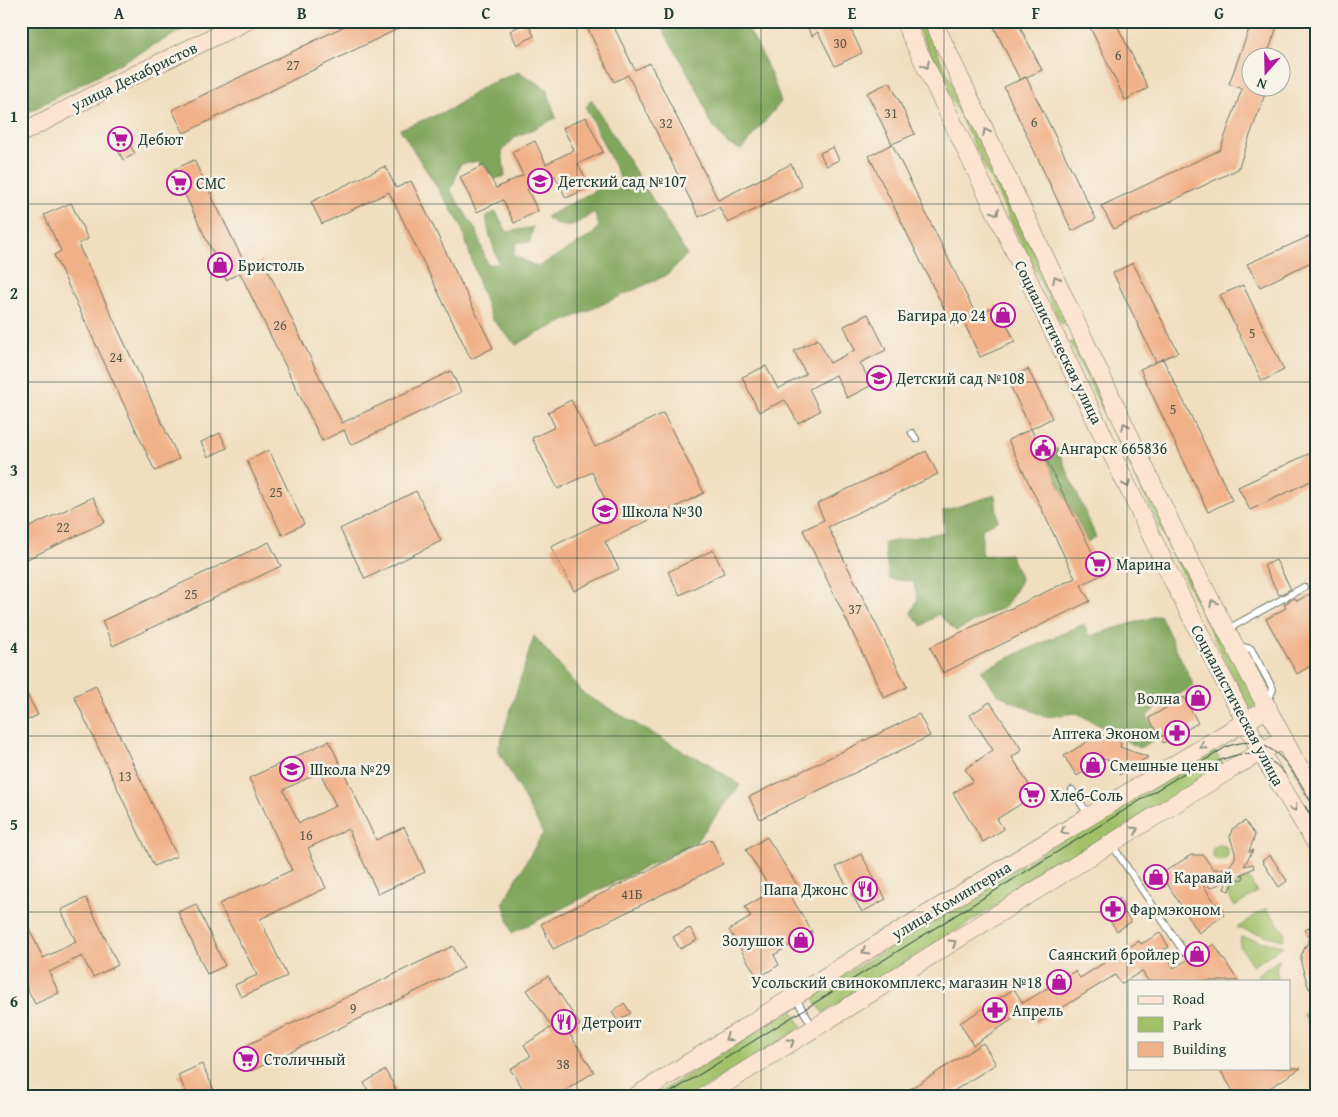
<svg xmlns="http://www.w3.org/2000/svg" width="1338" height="1117" font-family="'Gentium Book Plus',serif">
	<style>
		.green { fill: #a1c068; stroke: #607e4e }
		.forest { fill: #80a65c; stroke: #507248 }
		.building { fill: #f1b188; fill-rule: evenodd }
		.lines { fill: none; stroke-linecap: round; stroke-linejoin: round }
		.lane-casing { stroke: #687565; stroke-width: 8 }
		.secondary-casing { stroke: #687565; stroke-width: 19 }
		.lane { stroke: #fff; stroke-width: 6 }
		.secondary { stroke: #fde4d0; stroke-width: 18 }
		.tram { stroke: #1f3d34; stroke-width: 1 }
		.oneway { stroke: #8e9082 }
		.grid { fill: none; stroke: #1f3d34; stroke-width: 1; stroke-opacity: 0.55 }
		.labels { text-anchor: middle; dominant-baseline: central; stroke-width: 5; stroke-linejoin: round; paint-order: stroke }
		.number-label { font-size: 14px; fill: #545a49 }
		.street-label { font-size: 16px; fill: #1f3d34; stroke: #f7f3e8 }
		.poi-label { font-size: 16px; fill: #1f3d34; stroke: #f7f3e8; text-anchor: start }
		.neatline { fill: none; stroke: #1f3d34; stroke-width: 2 }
		.grid-label { font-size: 16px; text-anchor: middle; font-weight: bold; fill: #1f3d34 }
	</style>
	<rect width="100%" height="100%" fill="#f7f3e8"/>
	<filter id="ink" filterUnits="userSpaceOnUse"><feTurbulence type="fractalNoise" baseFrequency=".02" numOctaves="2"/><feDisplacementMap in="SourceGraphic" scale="10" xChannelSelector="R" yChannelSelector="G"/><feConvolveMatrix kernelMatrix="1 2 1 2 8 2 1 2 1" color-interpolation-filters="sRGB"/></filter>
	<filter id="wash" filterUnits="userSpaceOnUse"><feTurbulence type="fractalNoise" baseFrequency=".0096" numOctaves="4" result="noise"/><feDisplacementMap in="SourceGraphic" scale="20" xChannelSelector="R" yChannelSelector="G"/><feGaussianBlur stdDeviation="1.12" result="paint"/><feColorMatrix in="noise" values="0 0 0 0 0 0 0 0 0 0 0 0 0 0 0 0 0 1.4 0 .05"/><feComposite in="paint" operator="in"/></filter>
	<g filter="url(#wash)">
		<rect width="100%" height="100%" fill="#f1debf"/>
		<g class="green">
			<path d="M914 21H922L1067 321 1061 324Z"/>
			<path d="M1077 340 1260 703 1249 709 1070 343Z"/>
			<path d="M1211 747 1224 765 823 1013 812 995Z"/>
			<circle cx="1220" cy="853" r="8"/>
			<path d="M1248 877 1257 892 1235 907 1226 891Z"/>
			<path d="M1266 908 1285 933 1283 940 1237 928Z"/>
			<path d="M1241 937 1283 946 1253 966 1240 946Z"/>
			<path d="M1279 960 1276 969 1279 981H1261L1257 975Z"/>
			<path d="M1317 1005 1315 1029 1310 1026 1303 1014Z"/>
			<path d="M792 1010 802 1027 692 1096H654Z"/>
		</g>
		<g class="forest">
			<path d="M21 21H199L21 116Z"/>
			<path d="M658 21H743C760 47 771 73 781 102L741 150 728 144 709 121 702 99 693 82Z"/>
			<path d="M519 72 547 89 556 118 516 137 502 151 505 176 495 179 478 161 460 164 451 191 477 232 487 264H499L489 233 486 216 496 212 507 232 533 227 530 242H517L513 255 538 267 592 235 599 226 594 212C575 225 566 233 546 217L607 184 626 190 586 108 591 99 687 255 667 275 534 335 516 345 492 319 479 285 461 225 400 129 449 110 486 85Z"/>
			<path d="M1057 448 1096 537 1087 542 1045 456Z"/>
			<path d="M995 495 998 521 982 528V556L1010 554 1021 580 1006 606 956 631 938 614 922 626 911 613 918 599 913 581 889 579 884 543 945 532 943 511Z"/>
			<path d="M1160 615 1194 686 1159 705 1147 716 1159 738 1139 748 1077 713 1045 717 997 694 981 670 1084 624 1089 636Z"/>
			<path d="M534 636 584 694 690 755 703 760 740 785 696 842 512 933 503 902 543 833 498 750Z"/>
		</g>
		<g id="blocks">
			<g class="building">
				<path d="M355 21H414L184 133 172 110Z"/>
				<path d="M584 21H611L635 70 650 63 718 200 791 164 802 186 728 223 719 207 699 217 628 75 614 82Z"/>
				<path d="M804 21H847L862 53 835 66 818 32 812 36Z"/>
				<path d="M991 21H1017L1042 70 1020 80Z"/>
				<path d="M1087 21H1115L1148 88 1125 100Z"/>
				<path d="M1252 21H1279L1266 58H1250V88H1255L1254 90 1265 94 1238 169 1114 229 1101 206 1220 150 1242 89 1229 84Z"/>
				<path d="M527 22 534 36 517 45 510 31Z"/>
				<path d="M1026 77 1096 219 1072 231 1004 87Z"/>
				<path d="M890 82 915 134 892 144 867 93Z"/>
				<path d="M586 117 603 152 578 164 590 187 566 198 555 176 527 189 538 211 514 223 503 200 477 212 460 177 484 165 496 188 523 175 512 152 535 141 546 164 574 150 563 128Z"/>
				<path d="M126 136 135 154 123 160 114 142Z"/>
				<path d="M892 144 976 315 998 305 1015 342 980 357 963 320 952 325 869 156Z"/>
				<path d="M833 147 839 160 826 166 820 153Z"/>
				<path d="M194 160 247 268 263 260 342 423 451 371 461 392 351 445 344 430 322 441 240 273 226 280 173 170Z"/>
				<path d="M385 166 396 188 411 181 493 348 471 359 389 192 322 224 311 202Z"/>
				<path d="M71 203 88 239 78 244 179 459 155 471 54 255 61 251 44 215Z"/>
				<path d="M1317 233V259L1260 287 1247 264Z"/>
				<path d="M1133 263 1178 352 1156 362 1113 273Z"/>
				<path d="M1243 285 1284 370 1262 381 1220 295Z"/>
				<path d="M868 314 886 350 860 363 872 385 847 398 836 375 809 389 820 411 798 423 785 400 759 412 742 377 766 366 778 389 806 374 794 351 818 339 830 363 855 350 844 326Z"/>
				<path d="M1163 359 1232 500 1208 512 1140 369Z"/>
				<path d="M1028 369 1052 418 1031 429 1007 379Z"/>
				<path d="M571 400 595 447 663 413 704 493 605 542 619 569 574 591 551 547 613 516 592 472 558 489 532 438 555 427 548 412Z"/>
				<path d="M1031 429 1103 574 1081 585 1090 601 943 673 930 647 1075 578 1008 440Z"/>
				<path d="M220 433 227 448 208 457 201 442Z"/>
				<path d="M269 450 304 524 282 535 247 461Z"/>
				<path d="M1317 450V478L1250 510 1238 487Z"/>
				<path d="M926 451 938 474 828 527 907 687 884 698 803 530 824 520 817 504Z"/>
				<path d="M416 491 441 541 365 579 340 529Z"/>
				<path d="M93 497 105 522 21 562V531Z"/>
				<path d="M269 542 281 566 113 646 102 621Z"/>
				<path d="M713 550 724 573 680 595 668 572Z"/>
				<path d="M1276 560 1291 589 1279 595 1264 566Z"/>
				<path d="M1317 590V662L1297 674 1266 619 1286 608 1284 604 1295 598 1297 601Z"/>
				<path d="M21 683 38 715 21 723Z"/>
				<path d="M96 686 177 856 154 866 74 696Z"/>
				<path d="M1184 697 1198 723 1163 743 1149 718Z"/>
				<path d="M990 702 1022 750 1012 757 1035 795 997 819 1004 829 983 842 953 793 973 781 965 769 993 750 970 715Z"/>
				<path d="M919 714 930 736 760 819 749 797Z"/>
				<path d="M1100 734 1121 742 1120 747 1148 757 1119 775 1123 766 1102 758 1077 776 1064 756Z"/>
				<path d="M329 741 376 840 404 827 425 872 378 894 348 829 308 848 326 888 260 919 287 976 241 997 235 985 257 975 219 904 292 870 249 778ZM320 772 336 806 299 823 283 790Z"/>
				<path d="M1245 821 1255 835 1249 852 1253 850 1244 866 1253 864 1254 868 1240 875H1244L1243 879 1236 880 1229 891 1224 889 1227 881 1210 888 1208 885 1214 880 1200 881 1224 915 1199 933 1166 882 1157 888 1151 880 1191 855H1203L1213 869H1228L1235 858V852L1230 837 1232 829Z"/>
				<path d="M767 837 799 888 789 893 812 932 774 955 779 965 758 978 729 930 751 917 745 907 772 891 746 850Z"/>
				<path d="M711 839 723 864 553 949 541 924Z"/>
				<path d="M861 854 886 899 862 912 836 867Z"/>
				<path d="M1270 855 1287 881 1279 887 1262 861Z"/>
				<path d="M86 898 118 965 93 977 82 956 49 972 59 993 35 1004 21 976V912L43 958 76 942 61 910Z"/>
				<path d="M1108 898 1120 899 1123 903V909L1131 922 1117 931 1102 909Z"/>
				<path d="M196 904 225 966 207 974 178 912Z"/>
				<path d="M1317 923V951L1312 943 1311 962 1317 987 1309 989 1301 963V955L1310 938 1305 930Z"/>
				<path d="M690 928 697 940 680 949 673 937Z"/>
				<path d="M1160 933 1169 947 1163 950 1174 968 1214 944 1238 981H1148L1142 971 1121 984 1115 975 1036 1024 1027 1010 973 1045 960 1023 1014 989 1023 1003 1075 971 1080 978 1139 941 1141 944Z"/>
				<path d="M453 946 464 968 251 1071 241 1048Z"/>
				<path d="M548 976 580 1025 569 1033 594 1072 557 1096H528L510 1069 531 1056 524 1045 552 1027 527 990Z"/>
				<path d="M624 1003 631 1013 618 1021 612 1012Z"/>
				<path d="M983 1043 996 1064 946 1096H899Z"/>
				<path d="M202 1064 217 1096H188L178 1075Z"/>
				<path d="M1219 1068H1301L1257 1096H1236Z"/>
				<path d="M385 1070 400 1096H371L364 1083Z"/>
			</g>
		</g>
	</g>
	<g filter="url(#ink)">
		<use href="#blocks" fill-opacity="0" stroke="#687565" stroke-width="1"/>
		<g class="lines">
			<defs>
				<g id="lane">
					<path d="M912 433 916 439"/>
					<path d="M1228 629 1304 587"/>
					<path d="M1239 646 1251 649 1273 689 1268 702"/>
					<path d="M1072 790 1088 814"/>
					<path d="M1112 845 1184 952"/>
					<path d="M795 997 813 1027"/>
				</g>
				<g id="secondary">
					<path d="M904 21 1174 583 1263 756 1317 845"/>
					<path d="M933 21 1179 540 1293 757 1317 795"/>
					<path d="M21 133 116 84 247 21"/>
					<path d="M636 1096 860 955 1268 708"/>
					<path d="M705 1096 1234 767 1284 739"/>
				</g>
			</defs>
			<use href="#lane" class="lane-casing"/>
			<use href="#secondary" class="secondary-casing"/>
			<use href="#lane" class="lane"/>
			<use href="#secondary" class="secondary"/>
			<g class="tram">
				<path d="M1206 768C1233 751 1263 746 1285 774"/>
				<path d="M1305 806 1317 825"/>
				<path d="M665 1096 1226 747C1276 727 1296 777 1317 812"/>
			</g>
		</g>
		<defs><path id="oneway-chevron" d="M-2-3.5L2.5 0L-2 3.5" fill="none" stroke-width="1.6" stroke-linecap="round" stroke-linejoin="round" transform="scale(1.25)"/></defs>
		<g class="oneway">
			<use href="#oneway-chevron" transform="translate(926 65) rotate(64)"/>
			<use href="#oneway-chevron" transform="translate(986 132) rotate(-115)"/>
			<use href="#oneway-chevron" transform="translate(996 212) rotate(64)"/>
			<use href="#oneway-chevron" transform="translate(1056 279) rotate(-116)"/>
			<use href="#oneway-chevron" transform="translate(1125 426) rotate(-115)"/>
			<use href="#oneway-chevron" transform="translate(1127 484) rotate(65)"/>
			<use href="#oneway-chevron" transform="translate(1213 603) rotate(-117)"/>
			<use href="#oneway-chevron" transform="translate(1203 746) rotate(150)"/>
			<use href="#oneway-chevron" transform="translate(1294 808) rotate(59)"/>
			<use href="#oneway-chevron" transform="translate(1135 830) rotate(-32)"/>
			<use href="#oneway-chevron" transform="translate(1064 831) rotate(148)"/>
			<use href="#oneway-chevron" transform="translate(953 943) rotate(-32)"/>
			<use href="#oneway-chevron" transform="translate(865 951) rotate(149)"/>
			<use href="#oneway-chevron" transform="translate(728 1038) rotate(147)"/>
			<use href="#oneway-chevron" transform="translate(791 1042) rotate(-32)"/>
		</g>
	</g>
	<path class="grid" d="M211 21V1096M394 21V1096M577 21V1096M761 21V1096M944 21V1096M1127 21V1096M21 204H1317M21 382H1317M21 558H1317M21 736H1317M21 912H1317"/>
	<defs>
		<symbol id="supermarket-ring" viewBox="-11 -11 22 22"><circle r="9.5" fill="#f7f3e8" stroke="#b5179e" stroke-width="1.5"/><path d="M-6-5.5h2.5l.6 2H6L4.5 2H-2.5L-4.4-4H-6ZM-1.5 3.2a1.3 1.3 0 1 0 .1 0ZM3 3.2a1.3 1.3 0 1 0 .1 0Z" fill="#b5179e"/></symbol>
		<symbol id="school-ring" viewBox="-11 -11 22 22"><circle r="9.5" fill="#f7f3e8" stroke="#b5179e" stroke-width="1.5"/><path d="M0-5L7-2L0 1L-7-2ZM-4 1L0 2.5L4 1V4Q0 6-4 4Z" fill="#b5179e"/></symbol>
		<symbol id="shop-ring" viewBox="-11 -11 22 22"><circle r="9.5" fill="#f7f3e8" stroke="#b5179e" stroke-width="1.5"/><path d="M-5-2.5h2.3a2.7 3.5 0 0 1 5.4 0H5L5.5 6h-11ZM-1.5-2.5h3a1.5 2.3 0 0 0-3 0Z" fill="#b5179e"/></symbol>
		<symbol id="civic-ring" viewBox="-11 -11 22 22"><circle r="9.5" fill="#f7f3e8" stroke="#b5179e" stroke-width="1.5"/><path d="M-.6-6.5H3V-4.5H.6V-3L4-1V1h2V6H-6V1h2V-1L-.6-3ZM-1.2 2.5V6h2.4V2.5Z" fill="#b5179e"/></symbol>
		<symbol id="pharmacy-ring" viewBox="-11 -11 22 22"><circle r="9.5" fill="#f7f3e8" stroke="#b5179e" stroke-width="1.5"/><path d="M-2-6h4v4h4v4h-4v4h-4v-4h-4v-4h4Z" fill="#b5179e"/></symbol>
		<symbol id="restaurant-ring" viewBox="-11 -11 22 22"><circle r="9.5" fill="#f7f3e8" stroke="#b5179e" stroke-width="1.5"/><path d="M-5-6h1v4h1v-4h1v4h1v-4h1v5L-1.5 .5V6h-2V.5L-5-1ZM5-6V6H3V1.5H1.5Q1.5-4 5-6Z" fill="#b5179e"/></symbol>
	</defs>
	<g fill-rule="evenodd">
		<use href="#supermarket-ring" x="106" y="125" width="28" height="28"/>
		<use href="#school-ring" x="526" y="167" width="28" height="28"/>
		<use href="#supermarket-ring" x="165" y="169" width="28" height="28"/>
		<use href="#shop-ring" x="206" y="251" width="28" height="28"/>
		<use href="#shop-ring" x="989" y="301" width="28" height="28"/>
		<use href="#school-ring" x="865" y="364" width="28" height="28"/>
		<use href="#civic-ring" x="1029" y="434" width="28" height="28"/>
		<use href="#school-ring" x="591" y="497" width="28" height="28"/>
		<use href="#supermarket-ring" x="1084" y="550" width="28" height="28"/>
		<use href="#shop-ring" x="1184" y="684" width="28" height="28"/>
		<use href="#pharmacy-ring" x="1163" y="719" width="28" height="28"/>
		<use href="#shop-ring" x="1079" y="751" width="28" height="28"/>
		<use href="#school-ring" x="278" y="755" width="28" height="28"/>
		<use href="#supermarket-ring" x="1018" y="781" width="28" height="28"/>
		<use href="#shop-ring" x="1142" y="863" width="28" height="28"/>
		<use href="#restaurant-ring" x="851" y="875" width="28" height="28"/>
		<use href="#pharmacy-ring" x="1099" y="895" width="28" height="28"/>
		<use href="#shop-ring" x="787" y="926" width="28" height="28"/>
		<use href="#shop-ring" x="1183" y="940" width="28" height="28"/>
		<use href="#shop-ring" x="1045" y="968" width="28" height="28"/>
		<use href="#pharmacy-ring" x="981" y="996" width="28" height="28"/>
		<use href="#restaurant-ring" x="550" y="1008" width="28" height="28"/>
		<use href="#supermarket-ring" x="232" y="1045" width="28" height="28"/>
	</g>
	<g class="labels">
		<g class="number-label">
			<text x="840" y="43">30</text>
			<text x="1118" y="55">6</text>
			<text x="293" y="65">27</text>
			<text x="891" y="113">31</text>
			<text x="1034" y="122">6</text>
			<text x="666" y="123">32</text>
			<text x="280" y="325">26</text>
			<text x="1252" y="333">5</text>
			<text x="116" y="357">24</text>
			<text x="1173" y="409">5</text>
			<text x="276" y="492">25</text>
			<text x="63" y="527">22</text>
			<text x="191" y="594">25</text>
			<text x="855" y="609">37</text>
			<text x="125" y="776">13</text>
			<text x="306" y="835">16</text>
			<text x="632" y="894">41Б</text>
			<text x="353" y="1008">9</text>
			<text x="563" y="1064">38</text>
		</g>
		<g class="street-label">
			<text transform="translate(134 76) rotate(-26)">улица Декабристов</text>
			<text transform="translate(1059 342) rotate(64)">Социалистическая улица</text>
			<text transform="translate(1238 705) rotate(62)">Социалистическая улица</text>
			<text transform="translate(951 900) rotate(-31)">улица Коминтерна</text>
		</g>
		<g class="poi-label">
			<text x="138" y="139">Дебют</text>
			<text x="558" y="181">Детский сад №107</text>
			<text x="196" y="183">СМС</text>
			<text x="238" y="265">Бристоль</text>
			<text x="986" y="315" text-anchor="end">Багира до 24</text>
			<text x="896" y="378">Детский сад №108</text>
			<text x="1060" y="448">Ангарск 665836</text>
			<text x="622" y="511">Школа №30</text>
			<text x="1116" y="564">Марина</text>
			<text x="1180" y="698" text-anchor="end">Волна</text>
			<text x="1160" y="733" text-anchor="end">Аптека Эконом</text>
			<text x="1110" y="765">Смешные цены</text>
			<text x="310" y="769">Школа №29</text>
			<text x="1050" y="795">Хлеб-Соль</text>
			<text x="1174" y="877">Каравай</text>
			<text x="848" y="889" text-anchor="end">Папа Джонс</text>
			<text x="1130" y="909">Фармэконом</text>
			<text x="784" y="940" text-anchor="end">Золушок</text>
			<text x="1180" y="954" text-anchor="end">Саянский бройлер</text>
			<text x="1042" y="982" text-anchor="end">Усольский свинокомплекс, магазин №18</text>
			<text x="1012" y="1010">Апрель</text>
			<text x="582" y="1022">Детроит</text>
			<text x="264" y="1059">Столичный</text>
		</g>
	</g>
	<rect width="1338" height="1117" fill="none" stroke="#f7f3e8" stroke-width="55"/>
	<rect x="1128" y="980" width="162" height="90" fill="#f7f3e8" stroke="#a1aaa0"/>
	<rect x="1138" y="996" width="25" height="8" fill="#fde4d0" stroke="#a1aaa0"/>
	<text x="1173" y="1004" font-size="15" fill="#1f3d34">Road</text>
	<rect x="1138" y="1017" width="25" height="15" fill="#a1c068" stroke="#a1aaa0"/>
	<text x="1173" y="1030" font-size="15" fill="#1f3d34">Park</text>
	<rect x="1138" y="1042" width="25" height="15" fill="#f1b188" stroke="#a1aaa0"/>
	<text x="1173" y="1054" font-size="15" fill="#1f3d34">Building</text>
	<g transform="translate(1266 72) rotate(200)"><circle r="24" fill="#f7f3e8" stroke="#a1aaa0"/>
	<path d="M0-4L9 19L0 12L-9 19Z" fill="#b5179e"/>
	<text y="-8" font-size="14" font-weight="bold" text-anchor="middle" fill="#1f3d34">N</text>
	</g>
	<rect x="28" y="28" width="1282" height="1062" class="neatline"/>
	<g class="grid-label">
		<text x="119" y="19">A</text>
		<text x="302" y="19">B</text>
		<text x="486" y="19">C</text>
		<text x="669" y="19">D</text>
		<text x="852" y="19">E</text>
		<text x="1036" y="19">F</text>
		<text x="1219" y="19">G</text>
		<text x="14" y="122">1</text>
		<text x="14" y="299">2</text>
		<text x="14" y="476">3</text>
		<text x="14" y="653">4</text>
		<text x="14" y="830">5</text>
		<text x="14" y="1007">6</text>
	</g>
</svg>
